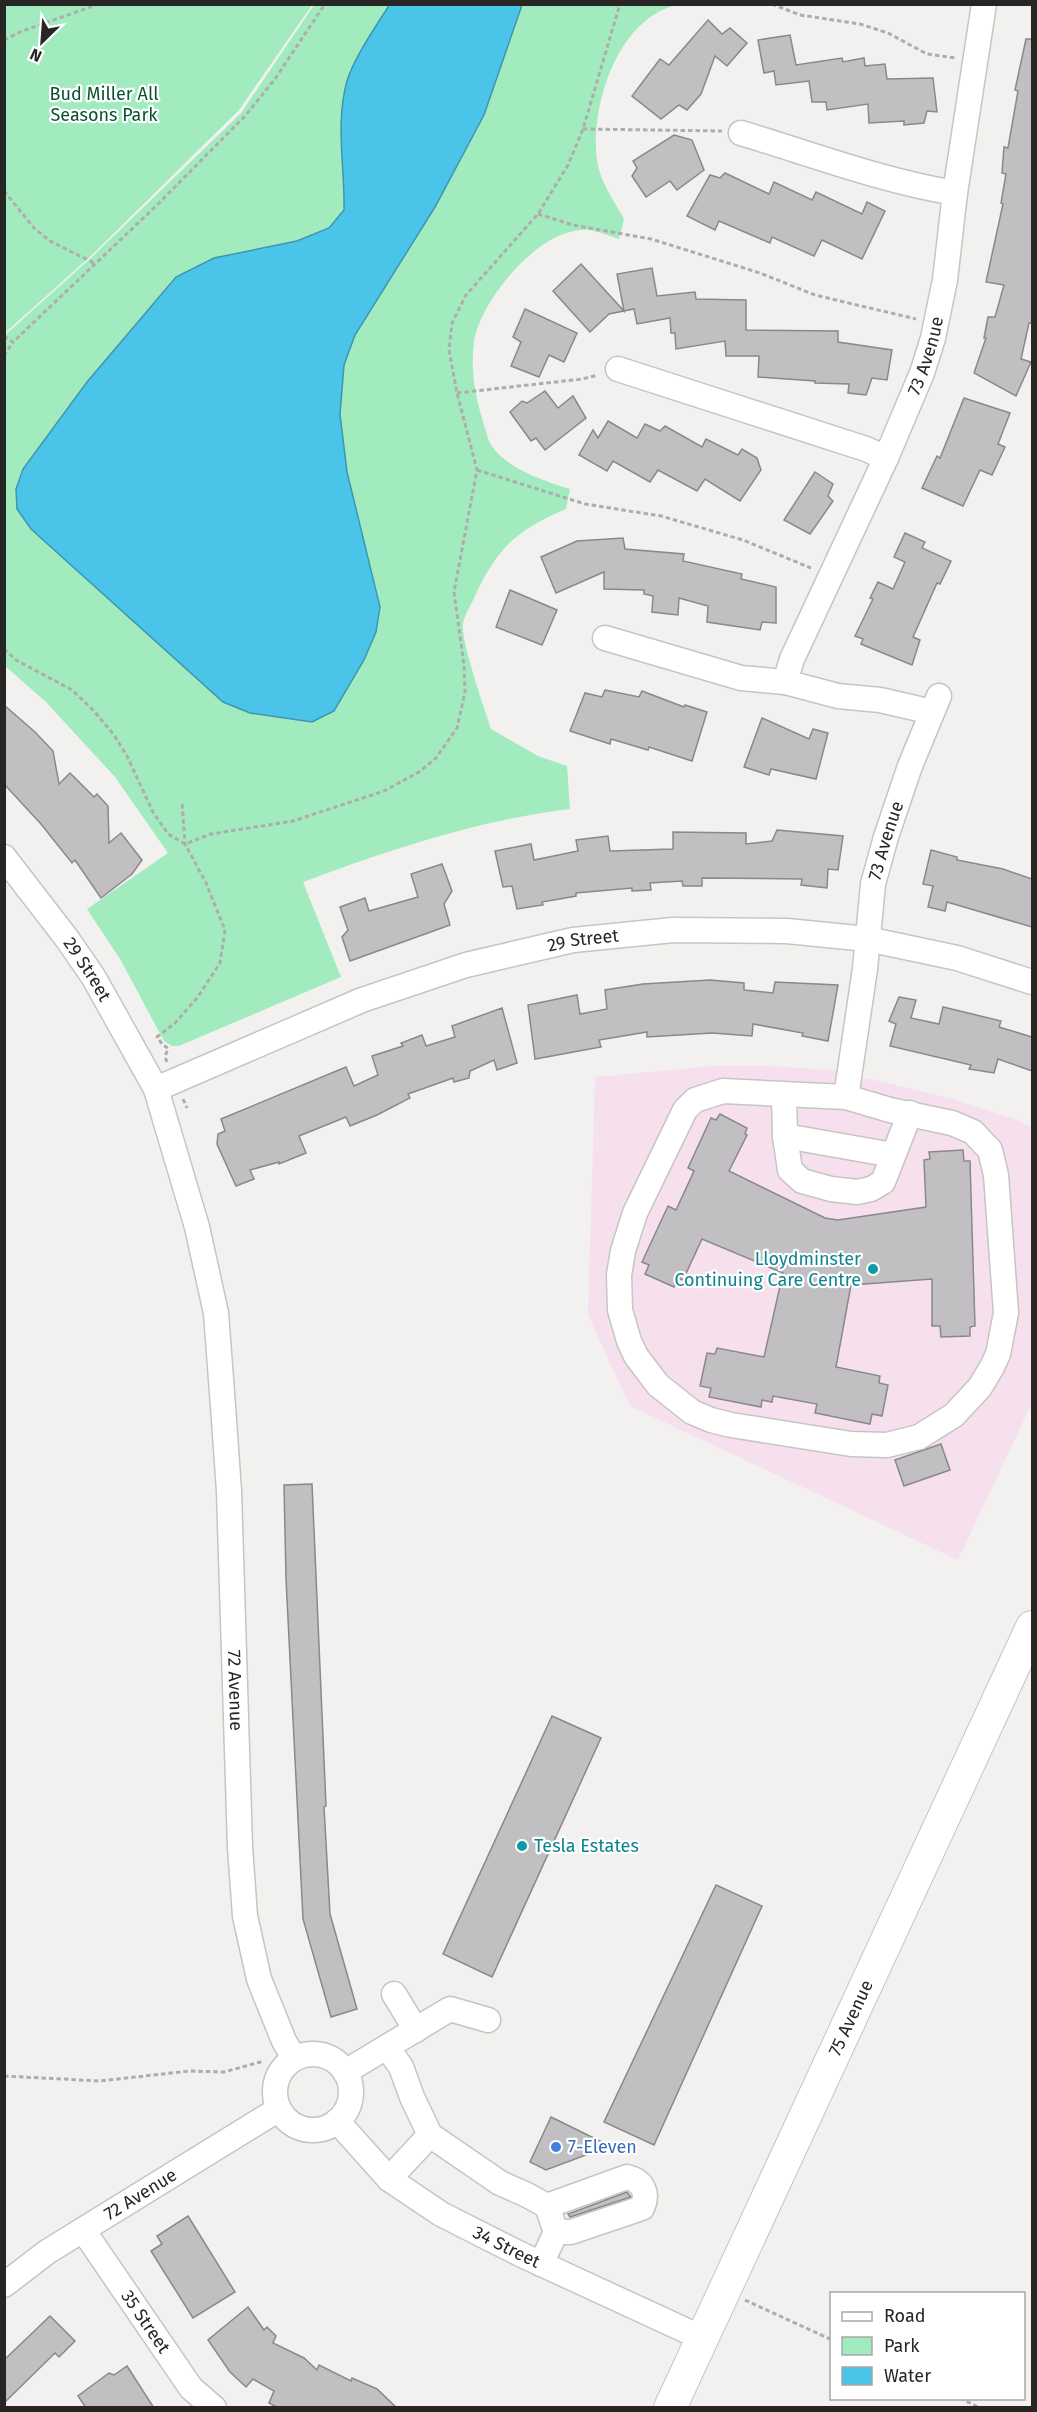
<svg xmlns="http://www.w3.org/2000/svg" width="1037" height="2412" font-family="'Fira Sans',sans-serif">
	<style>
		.medical { fill: #f7e0ed }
		.green { fill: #a2ebbf }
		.water { fill: #4bc4ea; stroke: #4095af; stroke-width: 1.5 }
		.building { fill: #c1bfc1; stroke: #89888a; stroke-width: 1.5 }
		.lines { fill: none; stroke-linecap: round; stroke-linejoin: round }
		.minor-casing { stroke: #c7c5c2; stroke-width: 27 }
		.major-casing { stroke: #c7c5c2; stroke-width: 34 }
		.path { stroke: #afadac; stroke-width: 3; stroke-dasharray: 4.5 3; stroke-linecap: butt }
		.minor { stroke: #fff; stroke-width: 24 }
		.major { stroke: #fff; stroke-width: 32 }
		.culture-dot { fill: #0f9aa8; stroke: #fff; stroke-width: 2 }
		.shop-dot { fill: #3f7fe0; stroke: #fff; stroke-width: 2 }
		.labels { text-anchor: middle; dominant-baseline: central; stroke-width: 4.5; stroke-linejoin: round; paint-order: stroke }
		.park-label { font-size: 18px; fill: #095331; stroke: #fff }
		.street-label { font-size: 18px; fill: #272625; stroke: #fff }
		.culture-label { font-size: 18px; fill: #0d838f; stroke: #fff; text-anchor: end }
		.shop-label { font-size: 18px; fill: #366cbe; stroke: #fff; text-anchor: start }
	</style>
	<rect width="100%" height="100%" fill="#f3f1ef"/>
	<path class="medical" d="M713 1066H767L833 1070 953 1099 1015 1119 1032 1127V1403L958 1560 630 1406 588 1315 595 1077Z"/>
	<g class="green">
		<path d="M4 5H312L239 110 92 255 5 333Z"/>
		<path d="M314 5H676C617 20 590 106 597 161 600 182 615 202 624 219L619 239C609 236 598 231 588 230 541 226 480 300 474 342 470 372 476 400 485 428 487 433 488 441 491 445 507 469 544 481 570 489L566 509C518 529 498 547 476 594 472 603 465 614 463 623 460 639 485 710 491 729L538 756 567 766 570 809C478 820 389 850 303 882L341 977 179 1046H172L164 1041 120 959 87 909 168 853 115 777 45 701 5 666 4 336 92 257 241 113Z"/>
	</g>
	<path class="water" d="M390 4 522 5 484 115 435 207 355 335 344 365 340 414 347 472 380 607 376 632 364 660 334 711 312 722 250 713 223 702 31 529 17 509 16 489 23 469 87 382 176 277 214 258 297 241 329 228 344 210C345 167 335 124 347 81 354 58 376 26 390 4Z"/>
	<g class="building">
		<path d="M708 20 722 34 730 28 747 43 727 66 715 56 701 94 687 110 679 105 661 119 632 96 660 59 669 65Z"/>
		<path d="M790 35 796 65 842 58 843 62 864 58 865 66 885 64 887 79 933 78 937 112 927 111 924 123 904 125V121L869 123 868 104 827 110 826 102H812L809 81 776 85 774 71 764 73 758 40Z"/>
		<path d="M1026 39H1032V323H1029L1021 359 1031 362 1016 396 974 373 986 338H984L988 317H995L1004 285 986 282 1003 204 1001 203 1006 174 1002 173 1004 147 1008 148 1018 91 1015 90Z"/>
		<path d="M674 135 692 140 704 170 677 190 670 181 646 197 632 176 637 168 633 161Z"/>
		<path d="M725 173 769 194 774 182 812 200 816 192 862 214 867 202 885 211 862 259 822 240 814 256 772 237 770 243 719 221 715 230 687 216 710 175 720 178Z"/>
		<path d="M581 264 624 311 617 274 652 268 657 296 695 292 696 299 746 300V330L838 331V342L892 350 887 380 872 378 866 395 848 393 849 384 815 383V381L758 377 759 356H726L725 341 676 349 675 333H671L670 318 637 324 634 309 609 314 590 332 553 291Z"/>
		<path d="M525 309 577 333 564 362 549 355 539 377 511 366 521 342 513 337Z"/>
		<path d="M545 391 558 408 573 396 586 418 545 450 536 438 531 441 510 412 522 401 527 403Z"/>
		<path d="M964 398 1010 413 998 444 1005 447 992 475 980 470 963 506 922 488 937 456 940 458Z"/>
		<path d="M608 421 637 438 645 424 660 431 665 426 702 447 706 439 738 455 742 449 757 458 761 470 740 501 705 479 697 491 658 470 650 482 613 461 607 471 579 455 593 430 598 438Z"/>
		<path d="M815 472 833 484 828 496 833 501 810 534 784 520Z"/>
		<path d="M905 533 925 542 922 548 951 561 940 584 937 583 913 637 920 640 912 665 861 644 863 639 855 636 873 599 870 598 878 582 893 589 905 562 894 557Z"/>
		<path d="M623 538 625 549 684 554 683 561 742 574 741 579 776 587V623L762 622 760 630 707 622 708 606 679 598 678 615 652 612 653 596 644 594V590L604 589V572L556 593 541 557 577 541Z"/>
		<path d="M510 590 557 610 542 645 496 627Z"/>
		<path d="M605 690 639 697 642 691 684 707 685 705 707 712 692 761 649 747 648 750 611 739 610 744 570 731 585 693 602 697Z"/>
		<path d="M4 705 35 732 53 751 59 784 70 773 94 797 97 794 108 806 109 843 121 833 142 860 132 874 101 898 75 860 72 863 41 824 4 784Z"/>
		<path d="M762 718 809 739 813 729 828 733 816 779 771 769 769 775 744 767Z"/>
		<path d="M777 830 843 836 838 870 828 869 827 888 801 885 802 879 702 878V886H683L682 881 650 883 651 890 632 891V888L576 893V896L542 902 543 905 517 909 512 886 503 887 495 851 531 844 534 860 578 851 576 840 608 836 610 851 673 849V832L746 833V844L772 841Z"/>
		<path d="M931 850 957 857V860L1003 869 1032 879V927L947 902 945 911 928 907 933 886 923 884Z"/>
		<path d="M442 864 452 891 444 904 450 925 350 961 342 937 348 930 340 907 365 898 369 911 418 897 411 874Z"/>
		<path d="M710 980 744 983V990L773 993 775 982 838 985 828 1041 802 1036 803 1033 753 1024 752 1036 712 1033 647 1037V1032L599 1040 601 1047 535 1059 528 1005 577 995 580 1014 607 1009 605 990 643 984Z"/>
		<path d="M899 997 916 1000 911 1018 939 1024 943 1007 1001 1021 999 1027 1032 1037V1071L998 1059 994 1073 969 1069 971 1065 890 1046 896 1024 889 1021Z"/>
		<path d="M502 1008 517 1063 497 1070 494 1060 470 1071 469 1078 454 1082 453 1078 408 1094 410 1098 377 1115 350 1126 346 1117 299 1136 306 1153 279 1164V1162L250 1170 254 1179 236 1186 217 1144 218 1134 225 1131 221 1119 346 1067 354 1086 378 1075 372 1056 403 1046 401 1043 422 1035 426 1046 455 1037 452 1026Z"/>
		<path d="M720 1114 747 1128 745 1134 747 1135 729 1171 825 1218 838 1220 926 1207 924 1160 930 1159 929 1152 963 1150 964 1161H970L975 1326 970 1327V1336L941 1337 940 1326H932V1279L851 1285 836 1367 880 1376 879 1383 888 1385 882 1416 872 1414 870 1424 815 1413 817 1404 773 1396 772 1402 762 1400 761 1407 709 1397 711 1388 700 1386 707 1353 715 1354 717 1348 764 1357 783 1273 702 1239 683 1280 678 1278 674 1287 645 1274 649 1265 642 1262 668 1206 676 1210 694 1171 688 1168 711 1118 716 1120Z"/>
		<path d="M941 1444 950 1470 904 1486 895 1460Z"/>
		<path d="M312 1484 326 1806 324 1807 330 1914 357 2009 331 2017 303 1919 286 1579 284 1485Z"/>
		<path d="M552 1716 601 1738 492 1977 443 1954Z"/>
		<path d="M716 1885 762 1906 654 2145 604 2122Z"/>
		<path d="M551 2117 610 2146 546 2170 530 2162Z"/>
		<path d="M627 2192 631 2197 570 2217 568 2214Z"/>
		<path d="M188 2216 235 2292 193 2318 151 2251 162 2244 157 2236Z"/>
		<path d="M248 2307 264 2330 267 2327 276 2336 273 2343 304 2358 317 2370 319 2365 351 2381 352 2378 377 2389 397 2408H278L269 2403 274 2391 253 2379 246 2387 230 2372 208 2340Z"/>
		<path d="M50 2316 75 2341 59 2357 55 2353 4 2403V2360Z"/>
		<path d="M127 2366 154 2408H86L78 2396 109 2373 114 2375Z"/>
	</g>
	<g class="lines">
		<defs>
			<g id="minor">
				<path d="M741 133C811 154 882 181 955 193"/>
				<path d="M618 369 866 449 886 458"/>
				<path d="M605 638 741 678 785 682 838 696 880 700 932 712"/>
				<path id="s1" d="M785 682 792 659 886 458 922 373 933 338 945 280 955 193 984 4"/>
				<path id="s2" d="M4 857 68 940 94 978 156 1089 197 1227 216 1313 223 1406 229 1491 240 1847 245 1916 259 1979 284 2041 294 2058"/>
				<path id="s3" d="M156 1089 362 1000 466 965 573 940 673 930 787 931 867 939 957 958 1032 982"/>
				<path d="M723 1091 846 1097 890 1110 952 1123 973 1132 990 1150 996 1175 1006 1313 998 1354 992 1367 980 1387 954 1415 919 1437 887 1445 851 1444 731 1425 711 1420 692 1412 658 1385 636 1356 629 1341 620 1310 619 1275 623 1251 635 1213 685 1110 695 1100Z"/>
				<path d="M784 1095 785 1136 790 1170 802 1181 831 1189 857 1192 871 1189 883 1182 910 1113"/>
				<path id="s4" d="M846 1097 865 969 873 884 886 837 910 766 939 696"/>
				<path d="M785 1136 893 1155"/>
				<path d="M394 1994 416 2030"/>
				<path d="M387 2047 401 2067 412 2097 430 2135 500 2183 527 2195 547 2206"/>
				<circle cx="313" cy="2092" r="38"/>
				<path d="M345 2072 450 2009 488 2020"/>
				<path id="s5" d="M337 2121 389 2179 441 2214 520 2254 702 2338"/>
				<path d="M389 2179 430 2135"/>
				<path id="s6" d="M83 2230 191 2388 214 2408"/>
				<path d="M541 2264 556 2232H571L642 2208C649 2193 643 2181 627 2177L547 2206 556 2232"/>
				<path id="s7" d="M4 2285 47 2252 279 2109"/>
			</g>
			<g id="major">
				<path id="s8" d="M670 2408 1032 1627"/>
			</g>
		</defs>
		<use href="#minor" class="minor-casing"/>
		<use href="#major" class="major-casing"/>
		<g class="path">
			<path d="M772 4 800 15 860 24 888 33 927 54 956 58"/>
			<path d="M4 40 20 32 99 4"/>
			<path d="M583 129 722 131"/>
			<path d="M4 191 34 228 50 241 94 263"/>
			<path d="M538 214 573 225 651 239 760 273 815 295 916 319"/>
			<path d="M4 336 13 342 156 206 245 116 275 79 325 4"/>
			<path d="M4 356 13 342"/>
			<path d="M457 393 582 379 598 375"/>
			<path d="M477 470 585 504 661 516 743 540 811 568"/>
			<path d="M4 649 16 660 72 690 94 711 114 735 127 756 153 812 168 834 185 844 211 834 293 821 384 791 419 772 436 758 457 728 465 692 464 665 454 592 477 470 457 393 449 350 452 323 466 295 538 214 568 165 583 129 620 4"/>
			<path d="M167 1062 165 1057 168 1048 163 1045 157 1037 175 1023 197 998 220 963 225 930 206 883 185 844 182 801"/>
			<path d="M183 1099 187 1108"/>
			<path d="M4 2076 100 2081 189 2071 224 2072 264 2061"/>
			<path d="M745 2300 832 2340"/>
			<path d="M960 2398 980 2408"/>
		</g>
		<use href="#minor" class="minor"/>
		<use href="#major" class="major"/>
	</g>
	<g class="culture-dot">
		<circle cx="873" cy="1269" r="6"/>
		<circle cx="522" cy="1846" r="6"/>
	</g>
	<circle class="shop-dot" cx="556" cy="2147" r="6"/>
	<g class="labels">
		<g class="park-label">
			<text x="104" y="94">Bud Miller All<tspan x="104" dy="21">Seasons Park</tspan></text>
		</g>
		<g class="street-label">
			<text stroke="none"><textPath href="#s1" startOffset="356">73 Avenue</textPath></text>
			<text stroke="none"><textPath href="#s4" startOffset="260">73 Avenue</textPath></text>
			<text stroke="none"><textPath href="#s3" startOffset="454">29 Street</textPath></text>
			<text stroke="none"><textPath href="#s2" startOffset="140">29 Street</textPath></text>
			<text stroke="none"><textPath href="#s2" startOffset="888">72 Avenue</textPath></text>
			<text stroke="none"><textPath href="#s8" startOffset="430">75 Avenue</textPath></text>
			<text stroke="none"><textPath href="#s7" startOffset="164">72 Avenue</textPath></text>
			<text stroke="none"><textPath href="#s5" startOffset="214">34 Street</textPath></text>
			<text stroke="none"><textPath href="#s6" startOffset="111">35 Street</textPath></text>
		</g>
		<g class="culture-label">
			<text x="861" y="1259">Lloydminster<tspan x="861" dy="21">Continuing Care Centre</tspan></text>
			<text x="534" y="1846" text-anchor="start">Tesla Estates</text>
		</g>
		<g class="shop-label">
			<text x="568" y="2147">7-Eleven</text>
		</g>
	</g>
	<rect width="1037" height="2412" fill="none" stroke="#272625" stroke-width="12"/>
	<rect x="830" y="2292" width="195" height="108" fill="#ffffff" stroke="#a9a8a8" stroke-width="1.5"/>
	<rect x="842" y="2312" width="30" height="9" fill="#ffffff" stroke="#a9a8a8" stroke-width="1.5"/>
	<text x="884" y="2322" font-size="18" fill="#272625">Road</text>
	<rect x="842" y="2337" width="30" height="18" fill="#a2ebbf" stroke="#a9a8a8" stroke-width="1.5"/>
	<text x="884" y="2352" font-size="18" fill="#272625">Park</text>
	<rect x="842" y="2367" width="30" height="18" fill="#4bc4ea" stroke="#a9a8a8" stroke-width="1.5"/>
	<text x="884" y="2382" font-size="18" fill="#272625">Water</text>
	<g transform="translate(42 42) rotate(205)" stroke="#ffffff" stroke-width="4.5" paint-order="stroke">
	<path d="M0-4.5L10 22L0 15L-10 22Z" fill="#272625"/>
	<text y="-9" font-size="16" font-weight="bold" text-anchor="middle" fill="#272625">N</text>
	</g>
</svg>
